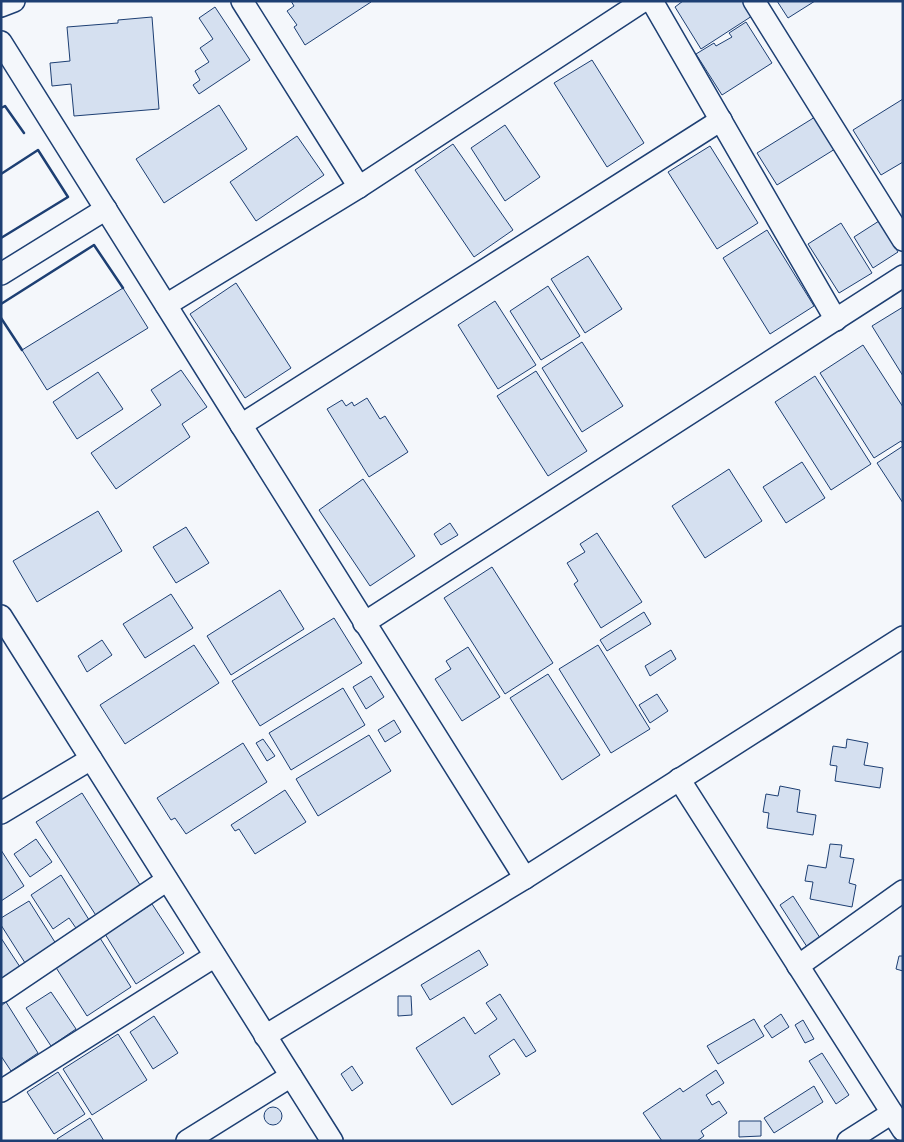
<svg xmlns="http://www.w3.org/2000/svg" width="904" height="1142" font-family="Poppins,sans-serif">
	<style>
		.building { fill: #d5e0f0; stroke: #1d3f73 }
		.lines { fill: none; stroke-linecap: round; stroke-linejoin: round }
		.minor-casing { stroke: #1d3f73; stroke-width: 24 }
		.minor { stroke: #f4f7fb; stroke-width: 21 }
		.wall { stroke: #1d3f73; stroke-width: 2.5 }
	</style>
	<rect width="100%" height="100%" fill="#f4f7fb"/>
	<g class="building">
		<path d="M291 1H371V2L305 45 294 27 297 25 287 11 294 6Z"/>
		<path d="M683 1H743L752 16 701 49 675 7Z"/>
		<path d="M777 1H815L788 18Z"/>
		<path d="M215 7 250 60 199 94 193 85 200 80 195 71 209 62 200 48 213 39 199 18Z"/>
		<path d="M152 17 159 109 74 116 71 84 52 86 50 63 70 61 67 27 118 23V20Z"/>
		<path d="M746 22 772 63 722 95 696 54 714 43 716 46 732 37 729 33Z"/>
		<path d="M592 60 644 143 607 167 554 83Z"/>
		<path d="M903 99V162L881 175 853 130Z"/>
		<path d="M219 105 247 149 164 203 136 159Z"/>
		<path d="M815 117 835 149 777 185 757 153Z"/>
		<path d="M505 125 540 177 505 201 471 148Z"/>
		<path d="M297 136 324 175 256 221 230 182Z"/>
		<path d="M453 144 513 230 474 257 415 170Z"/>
		<path d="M710 146 758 223 717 249 668 172Z"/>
		<path d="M879 221 898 252 873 268 854 237Z"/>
		<path d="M841 223 872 273 839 293 808 244Z"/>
		<path d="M767 230 814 306 770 334 723 258Z"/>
		<path d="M588 256 622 309 585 333 551 279Z"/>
		<path d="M236 283 291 368 245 398 190 314Z"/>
		<path d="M548 286 580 336 541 360 510 311Z"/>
		<path d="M123 288 148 328 47 390 22 350Z"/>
		<path d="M495 301 536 365 498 389 458 325Z"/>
		<path d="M903 307V376L872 326Z"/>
		<path d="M582 342 623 406 582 432 542 368Z"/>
		<path d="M863 345 903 407V444L901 441 874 458 820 373Z"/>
		<path d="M181 370 207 407 182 424 190 437 116 489 91 453 161 405 151 390Z"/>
		<path d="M536 371 587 451 548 476 497 396Z"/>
		<path d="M98 372 123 409 77 439 53 402Z"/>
		<path d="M815 376 871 464 831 490 775 402Z"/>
		<path d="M367 398 380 419 385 416 408 452 369 477 327 409 342 400 346 406 352 402 354 406Z"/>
		<path d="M903 446V503L877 463Z"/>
		<path d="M802 462 825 498 786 523 763 487Z"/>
		<path d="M729 469 762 521 705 558 672 506Z"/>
		<path d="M363 479 415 556 370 586 319 510Z"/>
		<path d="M98 511 122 551 37 602 13 561Z"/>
		<path d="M450 523 458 535 441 545 434 534Z"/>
		<path d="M186 527 209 563 176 583 153 547Z"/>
		<path d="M597 533 642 602 601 628 574 584 578 581 567 563 585 552 580 544Z"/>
		<path d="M492 567 553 663 505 694 444 598Z"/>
		<path d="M280 590 304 629 231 675 207 636Z"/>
		<path d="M171 594 193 628 145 658 123 624Z"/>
		<path d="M644 612 651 624 607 651 600 640Z"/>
		<path d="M334 618 362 663 260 726 232 681Z"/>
		<path d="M102 640 112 655 87 672 78 656Z"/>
		<path d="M194 645 219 683 125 744 100 705Z"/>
		<path d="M598 645 650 729 611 753 559 669Z"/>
		<path d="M468 647 500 697 462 721 435 679 451 669 446 661Z"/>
		<path d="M671 650 676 659 650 676 645 666Z"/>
		<path d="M548 674 600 755 562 780 510 698Z"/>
		<path d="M371 676 384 697 366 709 353 687Z"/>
		<path d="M343 688 365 725 291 770 269 733Z"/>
		<path d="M657 694 668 711 650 723 639 705Z"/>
		<path d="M394 720 401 732 385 742 378 730Z"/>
		<path d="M369 735 391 771 318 816 296 779Z"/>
		<path d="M263 739 275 756 267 761 256 743Z"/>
		<path d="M847 739 868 743 864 765 883 768 880 788 835 781 837 766 830 765 833 746 846 748Z"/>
		<path d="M243 743 267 782 186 834 175 818 171 820 157 798Z"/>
		<path d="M780 786 800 790 797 812 816 815 813 835 767 828 769 813 763 812 766 794 778 796Z"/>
		<path d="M285 790 306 822 255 854 239 829 235 831 231 825Z"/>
		<path d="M82 793 142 888 97 917 36 822Z"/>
		<path d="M36 839 52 862 30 877 14 854Z"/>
		<path d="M830 844 842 845 840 857 854 859 849 883 856 885 852 907 810 899 813 882 805 881 808 865 826 868Z"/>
		<path d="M1 850 24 886 1 901Z"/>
		<path d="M61 875 91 923 78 931 69 918 53 929 31 895Z"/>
		<path d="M793 896 824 944 811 953 780 905Z"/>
		<path d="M29 901 58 947 27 966 1 925V918Z"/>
		<path d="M152 904 184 953 136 984 105 934Z"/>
		<path d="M1 938 22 970 1 983Z"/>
		<path d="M100 938 131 987 87 1016 55 966Z"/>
		<path d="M479 950 488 965 430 1000 421 985Z"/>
		<path d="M899 956H903V971L896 969Z"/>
		<path d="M51 992 76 1029 51 1046 26 1008Z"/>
		<path d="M500 994 536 1051 526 1057 514 1039 489 1056 500 1074 452 1105 416 1048 464 1017 475 1034 497 1019 486 1003Z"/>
		<path d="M398 996H411L412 1015 398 1016Z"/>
		<path d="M6 1002 38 1053 11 1071 1 1056V1006Z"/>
		<path d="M781 1014 789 1027 772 1038 764 1026Z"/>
		<path d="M154 1016 178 1053 153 1069 130 1032Z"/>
		<path d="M754 1019 764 1036 718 1064 707 1046Z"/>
		<path d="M803 1020 814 1039 805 1043 795 1025Z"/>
		<path d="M118 1034 147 1080 92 1115 63 1069Z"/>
		<path d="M822 1053 849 1095 836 1104 809 1061Z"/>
		<path d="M352 1066 363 1083 352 1091 341 1074Z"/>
		<path d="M716 1070 724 1083 706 1095 712 1105 719 1101 727 1113 701 1131 704 1136 697 1141H662L643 1113 680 1088 683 1092Z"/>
		<path d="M58 1072 85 1114 54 1134 27 1092Z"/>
		<path d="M814 1086 823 1102 774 1133 764 1118Z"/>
		<circle cx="273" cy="1116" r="9"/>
		<path d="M90 1118 104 1141H58L57 1139Z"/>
		<path d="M739 1121H761V1136L739 1137Z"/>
	</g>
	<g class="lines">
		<defs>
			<g id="minor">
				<path d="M242 1 359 187"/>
				<path d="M652 1 836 320"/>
				<path d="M754 1 903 240"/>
				<path d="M1 6 14 1"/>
				<path d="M1 42 525 878"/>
				<path d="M1 274 106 209"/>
				<path d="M166 305 359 187 643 1"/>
				<path d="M241 425 721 120"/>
				<path d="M1 616 332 1141"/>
				<path d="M364 623 903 276"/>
				<path d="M679 779 903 1130"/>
				<path d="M1 813 91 759"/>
				<path d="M798 966 903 891"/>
				<path d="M1 992 167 880"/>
				<path d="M265 1036 525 878 903 637"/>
				<path d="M1 1091 215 956"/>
				<path d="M187 1141 291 1076"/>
				<path d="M848 1141 892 1113"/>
			</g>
		</defs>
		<use href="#minor" class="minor-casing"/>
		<use href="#minor" class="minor"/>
		<g class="wall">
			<path d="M1 108 5 106 24 133"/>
			<path d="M1 174 38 150 68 197 1 238"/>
			<path d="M1 304 94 245 123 288"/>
			<path d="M1 318 22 350"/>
		</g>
	</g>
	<rect width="904" height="1142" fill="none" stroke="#1d3f73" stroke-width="5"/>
</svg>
